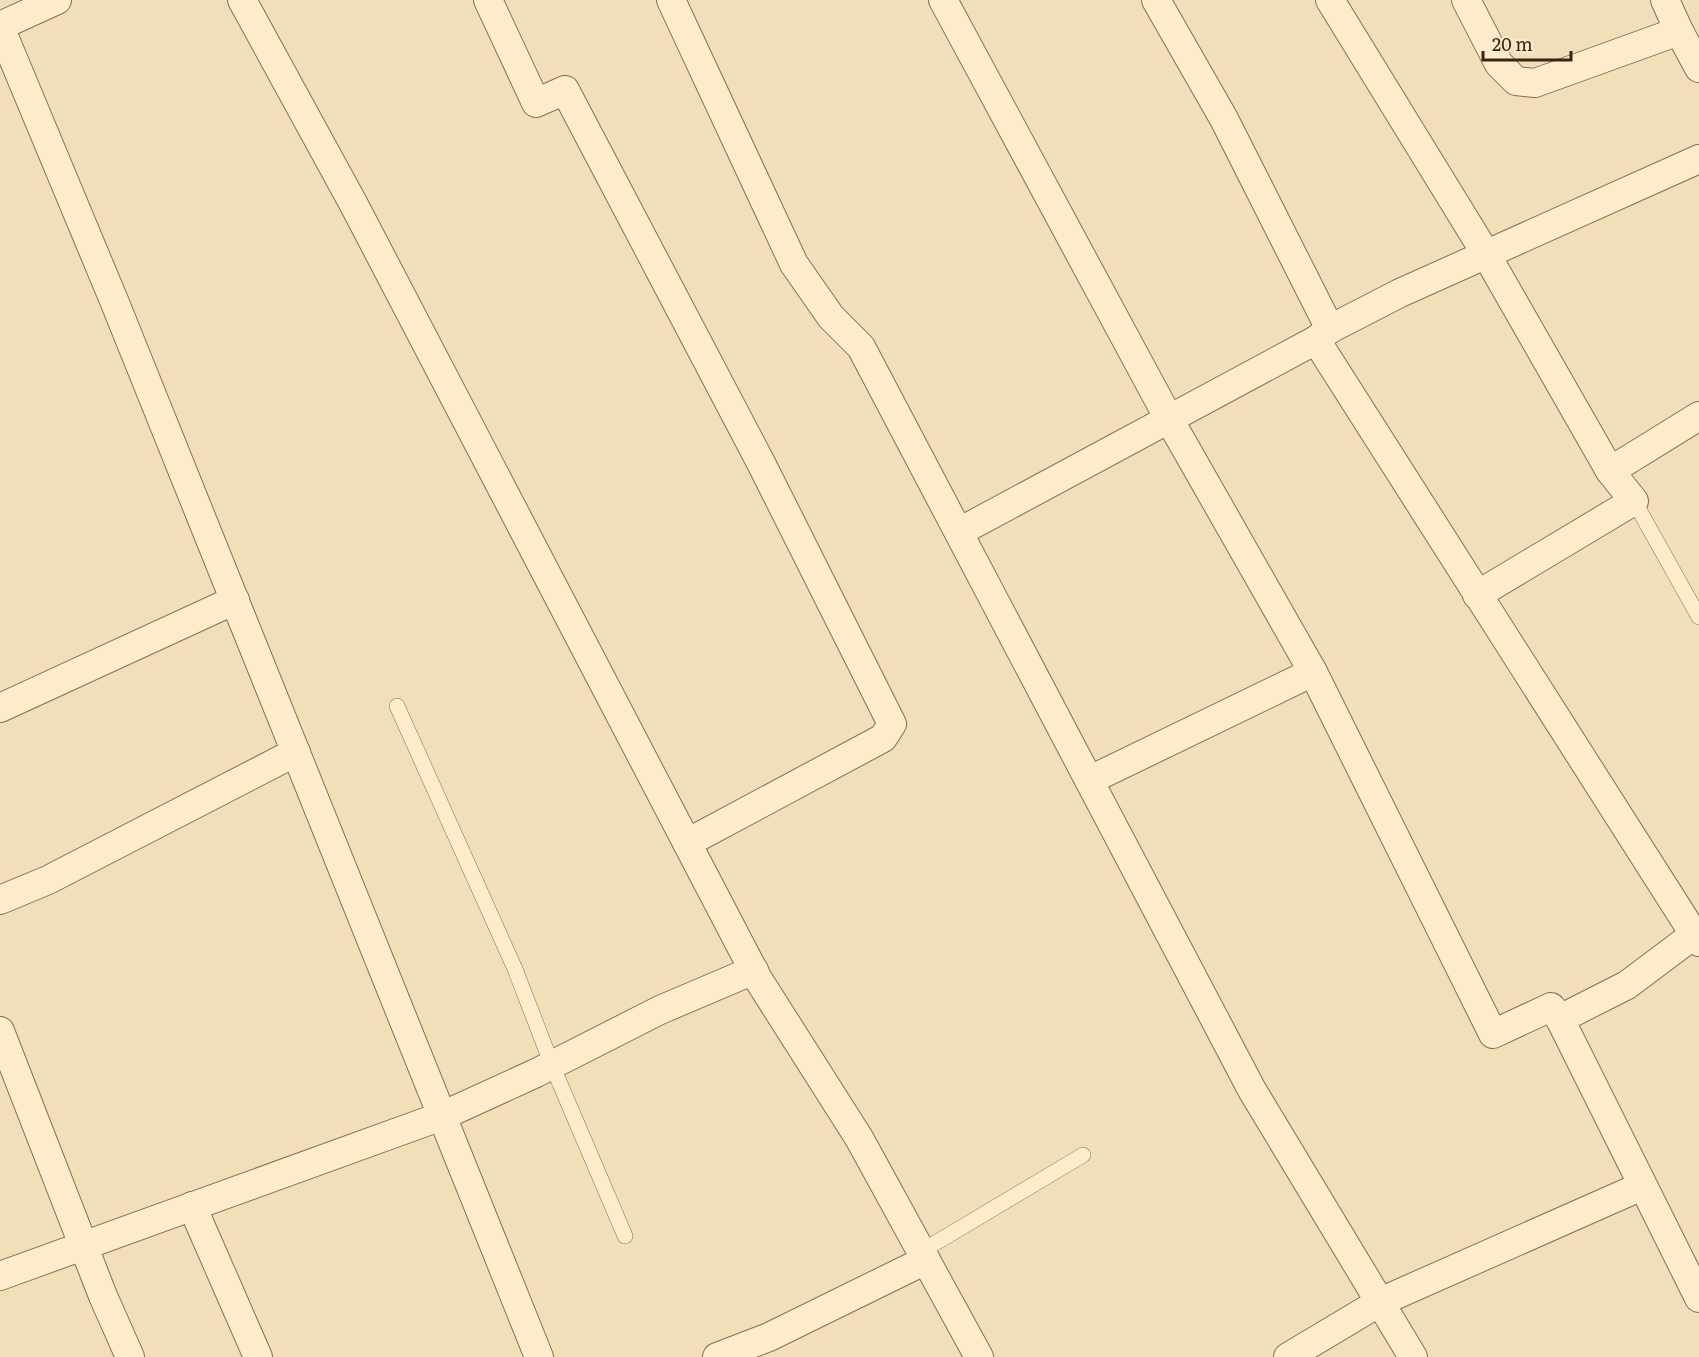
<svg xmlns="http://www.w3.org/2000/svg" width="1699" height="1357" font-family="Literata,serif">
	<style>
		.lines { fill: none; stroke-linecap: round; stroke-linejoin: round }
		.lane-casing { stroke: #896d52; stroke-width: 16 }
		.street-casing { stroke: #896d52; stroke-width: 30 }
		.lane { stroke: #fceccc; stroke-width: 15 }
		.street { stroke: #fceccc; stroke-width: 28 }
	</style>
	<rect width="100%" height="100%" fill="#f2deb8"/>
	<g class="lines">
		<defs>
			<g id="lane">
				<path d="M1634 501 1699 617"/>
				<path d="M397 706 515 969 552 1065 625 1236"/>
				<path d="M922 1251 1083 1155"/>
			</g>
			<g id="street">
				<path d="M242 0 353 203 758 979 859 1138 979 1357"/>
				<path d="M488 0 536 103 565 90 761 463 892 724 883 738 687 843"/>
				<path d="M671 0 794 264 831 317 861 347 1252 1090 1413 1357"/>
				<path d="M943 0 1169 419 1313 672 1493 1034 1551 1007 1560 1019 1627 985 1699 931"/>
				<path d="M1156 0 1224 119 1330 329"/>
				<path d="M1330 0 1486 254 1610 471 1634 501 1477 595"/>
				<path d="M1466 0 1499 64 1516 81 1535 83 1679 31 1665 0"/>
				<path d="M0 26 57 0"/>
				<path d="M0 27 115 303 539 1357"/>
				<path d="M1679 31 1699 68"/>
				<path d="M1316 340 1699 942"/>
				<path d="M1610 471 1699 416"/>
				<path d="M959 532 1316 340 1330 329 1400 293 1699 159"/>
				<path d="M0 708 235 600"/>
				<path d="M1090 780 1313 672"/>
				<path d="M0 900 48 880 296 752"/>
				<path d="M1560 1019 1699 1298"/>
				<path d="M0 1031 103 1296 130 1357"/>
				<path d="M192 1206 258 1357"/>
				<path d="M0 1276 442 1116 536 1073 660 1010 754 970"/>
				<path d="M717 1357 769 1337 926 1260"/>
				<path d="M1288 1357 1380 1302 1642 1186"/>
			</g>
		</defs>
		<use href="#lane" class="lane-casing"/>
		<use href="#street" class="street-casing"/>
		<use href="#lane" class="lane"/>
		<use href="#street" class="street"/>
	</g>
	<path d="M1483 51v9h88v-9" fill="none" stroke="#362619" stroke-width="3"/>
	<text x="1492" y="51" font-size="18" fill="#362619" stroke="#f9e9c9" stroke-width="4.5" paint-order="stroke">20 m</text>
</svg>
